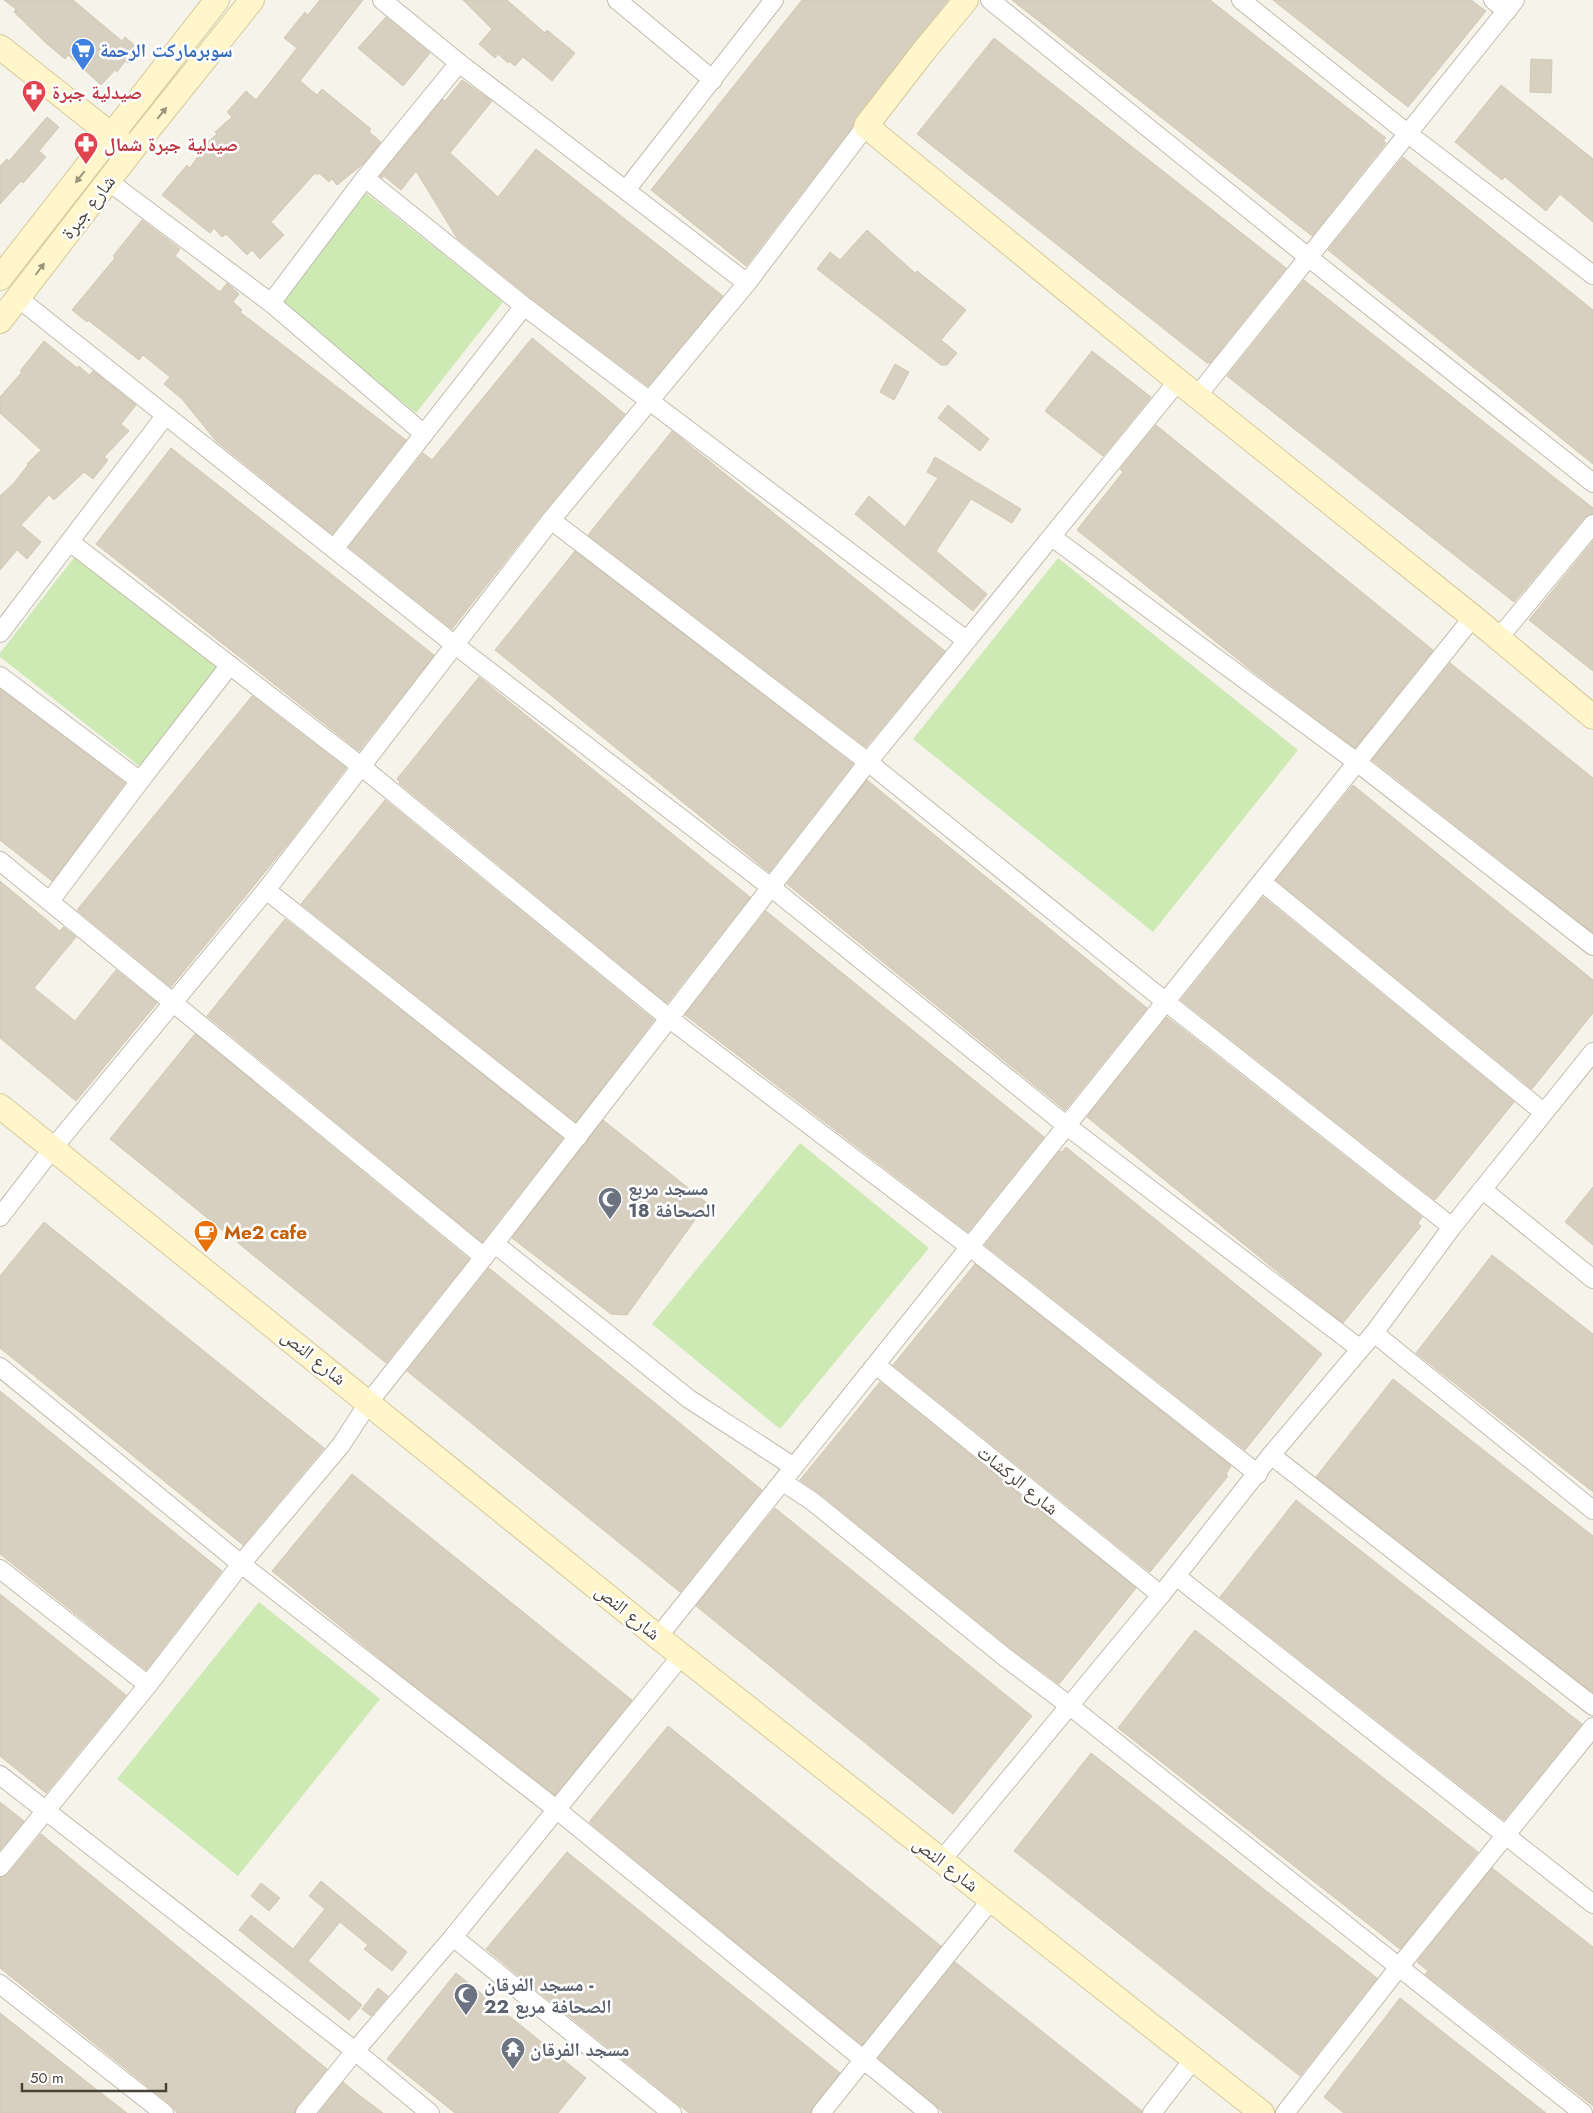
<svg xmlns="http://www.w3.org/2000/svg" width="1593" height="2113" font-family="Jost,'Noto Naskh Arabic',sans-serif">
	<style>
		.pitch { fill: #cdeab4 }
		.building { fill: #d7d0c0; stroke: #d2c8b3 }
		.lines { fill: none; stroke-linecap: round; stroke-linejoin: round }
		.street-casing { stroke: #c1bcad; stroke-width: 20 }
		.secondary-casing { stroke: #d6ca9a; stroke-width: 26 }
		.street { stroke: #fff; stroke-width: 18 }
		.secondary { stroke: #fff6cb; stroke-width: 24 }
		.oneway { fill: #9b947a }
		.labels { text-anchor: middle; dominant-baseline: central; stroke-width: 5; stroke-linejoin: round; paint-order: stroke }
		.shop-label { font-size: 19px; font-weight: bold; fill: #366cbe; stroke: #fff; text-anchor: start }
		.health-label { font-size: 19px; font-weight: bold; fill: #be3a42; stroke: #fff; text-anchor: start }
		.street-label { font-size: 19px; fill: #4a4438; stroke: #fff }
		.worship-label { font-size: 19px; font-weight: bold; fill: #5b616d; stroke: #fff; text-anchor: start }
		.food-label { font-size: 19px; font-weight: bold; fill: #c56008; stroke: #fff; text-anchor: start }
	</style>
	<rect width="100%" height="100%" fill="#f6f3eb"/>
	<g class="pitch">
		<path d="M365 192 503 302 416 413 278 303Z"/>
		<path d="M76 555 221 669 143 769 0 657V653Z"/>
		<path d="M1058 558 1298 750 1153 932 913 739Z"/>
		<path d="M800 1143 929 1248 780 1429 652 1324Z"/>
		<path d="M259 1602 380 1699 238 1876 117 1779Z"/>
	</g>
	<g class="building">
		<path d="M4 0H73L122 41 125 37 139 49 128 63 125 61 117 72 115 70 101 85 68 55 65 59 47 44 14 12 16 9Z"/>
		<path d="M320 0H363L300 81 317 95 322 89 371 129 369 132 381 142 363 164 337 185 332 179 329 182 319 173 317 175 315 173 271 222 284 235 260 259 252 250 247 255 226 234 222 237 214 228 210 233 162 195 187 165 190 168 208 142 217 134 215 132 232 117 227 112 246 91 256 100 297 48 284 38 305 12 308 15Z"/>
		<path d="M463 0H507L545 33 547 30 575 53 552 81 523 57 515 66 509 61 508 63 498 54 495 58 479 44 492 29Z"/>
		<path d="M802 0H948L855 118 853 126 746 266 651 190Z"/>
		<path d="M1012 0H1210L1386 138 1383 141 1386 143 1312 236Z"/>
		<path d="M1273 0H1471L1486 11 1408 107Z"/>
		<path d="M386 17 430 53 403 86 358 48Z"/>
		<path d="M994 38 1286 268 1210 363H1207L917 134Z"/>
		<path d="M1531 59 1552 60 1551 93 1530 92Z"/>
		<path d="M462 80 492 101 450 153 498 197 536 149 723 296 648 386 531 298 457 238 416 171 401 190 384 176 382 178 380 176 443 99 445 101Z"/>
		<path d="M1501 85 1593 159V222L1560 194 1546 211 1505 177 1502 180 1455 142Z"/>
		<path d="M47 117 59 127 39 151 46 157 23 183 21 181 0 204V166L7 159 9 161Z"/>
		<path d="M1403 157 1593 310V464L1328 250Z"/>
		<path d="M142 220 180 249 175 256 220 292 227 283 239 294 233 302 242 310 240 312 406 440 332 534 216 441 182 399 164 384 170 377 143 355 139 360 88 320 87 322 72 310 115 258 113 256Z"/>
		<path d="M867 230 915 273 917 271 966 310 941 340 957 353 947 365H941L817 269 830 252 840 260Z"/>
		<path d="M1304 280 1593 508V514L1585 517 1514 602 1227 376Z"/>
		<path d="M532 338 625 414 543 513 452 629 349 547 423 453 432 460Z"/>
		<path d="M44 341 77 368 79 366 89 375 93 371 136 405 121 424 129 431 104 457 108 460 93 479 84 472 54 500 49 495 21 525 41 542 27 559 17 550 0 570V496L14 483 28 465 27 464 41 450 0 413V397L22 372 20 371Z"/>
		<path d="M1092 351 1151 397 1103 456 1045 411Z"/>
		<path d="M895 364 909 372 894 400 880 392Z"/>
		<path d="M948 405 989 439 980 451 938 418Z"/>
		<path d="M1156 425 1433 650 1355 748 1251 670 1077 530 1123 472 1120 469Z"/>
		<path d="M672 431 945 651 866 747 588 535Z"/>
		<path d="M171 448 434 655 359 751 96 544Z"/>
		<path d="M935 457 1021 509 1012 523 971 499 936 551 987 594 973 611 855 514 869 496 905 527 938 478 927 472Z"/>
		<path d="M1593 541V671L1529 620Z"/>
		<path d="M575 551 853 764 769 872 495 650Z"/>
		<path d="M1450 663 1593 778V933L1372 760Z"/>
		<path d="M479 677 750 897 667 1003 399 783 400 782 397 779Z"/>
		<path d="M0 689 125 783 52 881 0 840Z"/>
		<path d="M252 696 346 768 287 845 171 987 77 910Z"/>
		<path d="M867 780 1147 1008 1065 1110 787 884Z"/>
		<path d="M1353 785 1593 980V1013L1532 1089 1276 880Z"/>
		<path d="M385 800 654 1020 576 1122 301 904Z"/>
		<path d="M0 881 60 931 63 927 76 937 34 988 75 1021 116 970 157 1003 76 1101 0 1038Z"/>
		<path d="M1263 897 1514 1102 1435 1200 1181 1000Z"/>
		<path d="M766 911 1044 1137 968 1232 685 1015Z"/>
		<path d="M285 919 563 1138 482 1242 207 1016Z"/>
		<path d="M1167 1017 1422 1217 1418 1223 1421 1226 1343 1323 1294 1285 1087 1117Z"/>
		<path d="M195 1034 469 1259 386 1363 110 1139Z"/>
		<path d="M603 1120 707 1203 627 1315 611 1314 512 1238Z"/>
		<path d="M1066 1147 1322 1354 1245 1450 985 1245 1060 1151 1062 1152Z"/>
		<path d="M1593 1187V1245L1565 1222Z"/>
		<path d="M44 1222 324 1448 243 1545 0 1348V1276Z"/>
		<path d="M1492 1255 1593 1334V1492L1416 1353Z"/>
		<path d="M975 1264 1231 1466 1226 1474 1228 1476 1150 1572 893 1365Z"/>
		<path d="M489 1268 762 1490 680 1592 407 1371Z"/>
		<path d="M1393 1379 1593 1536V1693L1316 1477Z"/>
		<path d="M880 1382 1136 1588 1059 1684 1013 1650 819 1493 800 1480Z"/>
		<path d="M0 1391 222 1571 146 1670 0 1554Z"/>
		<path d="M352 1474 632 1700 555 1795 389 1666 272 1571Z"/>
		<path d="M1296 1500 1582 1724 1504 1820 1220 1597Z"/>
		<path d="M775 1508 1032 1716 953 1814 696 1606Z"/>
		<path d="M0 1594 126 1695 46 1793 0 1756Z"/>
		<path d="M1195 1630 1478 1852 1400 1949 1118 1728Z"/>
		<path d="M668 1726 941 1946 862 2045 589 1822Z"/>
		<path d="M1091 1753 1377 1978 1300 2076 1014 1851Z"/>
		<path d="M0 1802 24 1821 0 1850Z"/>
		<path d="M41 1834 327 2069 297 2106 295 2113H177L171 2105 0 1968V1877L8 1874Z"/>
		<path d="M567 1852 840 2073 813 2106 811 2113H689L486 1949Z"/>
		<path d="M1492 1868 1593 1947V2106L1425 1974 1428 1971 1417 1962Z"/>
		<path d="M321 1881 407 1952 392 1971 364 1949 368 1945 340 1922 308 1961 362 2005 349 2020 239 1930 251 1915 293 1949 325 1909 309 1896Z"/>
		<path d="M261 1883 280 1898 269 1911 251 1896Z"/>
		<path d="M955 1962 1142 2111V2113H943L939 2109 878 2058Z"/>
		<path d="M456 1973 586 2078 558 2113H455L387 2059Z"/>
		<path d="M378 1988 388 1996 371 2016 362 2009Z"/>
		<path d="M1400 1998 1448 2036 1546 2113H1344L1324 2097Z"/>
		<path d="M0 2013 92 2086 127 2113H0Z"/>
		<path d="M343 2082 355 2092 383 2113H319Z"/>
	</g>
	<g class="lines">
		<defs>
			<g id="street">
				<path d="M382 0 459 63 747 283"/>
				<path d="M617 0 713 80"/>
				<path d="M990 0 1308 257 1593 483"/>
				<path d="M1241 0 1407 133 1593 275"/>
				<path d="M1493 0 1507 11"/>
				<path d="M365 178 524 306 966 640"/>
				<path d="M108 181 271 303 424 434"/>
				<path d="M626 190 774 0"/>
				<path d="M18 298 455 645 772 888 1067 1126 1359 1348"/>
				<path d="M271 303 365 178 459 63"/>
				<path d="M1197 396 1515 0"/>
				<path d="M551 520 868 762 1166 1002 1452 1227"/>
				<path d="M1052 537 1358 763 1593 946"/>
				<path d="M70 542 362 767 670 1019 970 1247 1258 1474"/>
				<path d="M334 549 524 306"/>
				<path d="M0 633 165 416"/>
				<path d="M1498 639 1593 524"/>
				<path d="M0 676 140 781"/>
				<path d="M0 861 484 1257"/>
				<path d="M1262 882 1543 1112"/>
				<path d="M266 890 578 1137"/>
				<path d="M50 901 140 781 230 665"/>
				<path d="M1483 1190 1593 1279"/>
				<path d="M0 1217 53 1148 266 890 551 520 747 283 866 126"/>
				<path d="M495 1244 689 1399 794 1467"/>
				<path d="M1374 1333 1593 1510"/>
				<path d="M876 1365 1161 1595"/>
				<path d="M0 1367 241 1564 556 1809 929 2113"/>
				<path d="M1271 1455 1593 1706"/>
				<path d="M783 1482 812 1501 1006 1658 1070 1706 1583 2113"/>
				<path d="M0 1569 148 1685"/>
				<path d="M1176 1576 1593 1904"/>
				<path d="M658 1637 1473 617"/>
				<path d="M0 1775 355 2051 430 2113"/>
				<path d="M941 1861 1161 1595 1271 1455 1374 1333 1452 1227 1593 1052"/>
				<path d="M0 1867 148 1685 241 1564 341 1445 369 1402 484 1257 868 762 1178 381"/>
				<path d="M453 1937 672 2113"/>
				<path d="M0 1984 164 2113"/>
				<path d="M305 2113 355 2051 453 1937 682 1655"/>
				<path d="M821 2113 991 1900"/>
				<path d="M1152 2113 1193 2060"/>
				<path d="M1285 2113 1399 1967 1593 1727"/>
			</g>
			<g id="secondary">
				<path d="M966 0 923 52 866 126 1178 381 1473 617 1593 717"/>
				<path d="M0 47 124 145"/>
				<path d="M0 278 217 0"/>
				<path d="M0 321 132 150 252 0"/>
				<path d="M0 1106 658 1637 1262 2113"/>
			</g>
		</defs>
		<use href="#street" class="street-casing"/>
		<use href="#secondary" class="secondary-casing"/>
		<use href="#street" class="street"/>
		<use href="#secondary" class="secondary"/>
	</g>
	<defs><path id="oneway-solid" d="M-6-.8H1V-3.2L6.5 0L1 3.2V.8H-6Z" transform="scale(1.25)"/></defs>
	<g class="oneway">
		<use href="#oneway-solid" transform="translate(162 113) rotate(-51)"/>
		<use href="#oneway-solid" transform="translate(80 177) rotate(128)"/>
		<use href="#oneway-solid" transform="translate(40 269) rotate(-53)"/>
	</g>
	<defs>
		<symbol id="supermarket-pin" viewBox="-11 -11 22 30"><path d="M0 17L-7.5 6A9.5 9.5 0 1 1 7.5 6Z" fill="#3f7fe0" stroke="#fff"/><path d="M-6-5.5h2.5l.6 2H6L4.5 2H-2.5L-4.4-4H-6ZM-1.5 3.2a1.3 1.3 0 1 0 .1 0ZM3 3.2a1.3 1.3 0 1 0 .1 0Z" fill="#fff"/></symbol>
		<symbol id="pharmacy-pin" viewBox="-11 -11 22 30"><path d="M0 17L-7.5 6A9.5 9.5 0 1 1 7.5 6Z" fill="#e0444e" stroke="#fff"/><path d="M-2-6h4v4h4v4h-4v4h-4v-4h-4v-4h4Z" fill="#fff"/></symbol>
		<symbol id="mosque-pin" viewBox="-11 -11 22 30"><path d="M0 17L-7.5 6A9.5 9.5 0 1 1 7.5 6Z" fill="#6b7280" stroke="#fff"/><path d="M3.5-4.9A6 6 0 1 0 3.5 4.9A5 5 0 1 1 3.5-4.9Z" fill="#fff"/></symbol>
		<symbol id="cafe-pin" viewBox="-11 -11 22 30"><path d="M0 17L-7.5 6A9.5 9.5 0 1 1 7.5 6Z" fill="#e8710a" stroke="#fff"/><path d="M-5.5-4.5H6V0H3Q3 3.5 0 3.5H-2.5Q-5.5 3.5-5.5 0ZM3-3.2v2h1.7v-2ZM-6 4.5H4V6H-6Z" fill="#fff"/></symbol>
		<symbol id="temple-pin" viewBox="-11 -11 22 30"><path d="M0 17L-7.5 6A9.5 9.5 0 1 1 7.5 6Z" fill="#6b7280" stroke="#fff"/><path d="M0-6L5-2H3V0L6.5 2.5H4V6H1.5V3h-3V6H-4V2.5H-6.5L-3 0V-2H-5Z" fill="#fff"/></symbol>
	</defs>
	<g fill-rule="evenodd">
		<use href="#supermarket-pin" x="69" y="36" width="28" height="38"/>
		<use href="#pharmacy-pin" x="20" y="78" width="28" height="38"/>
		<use href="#pharmacy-pin" x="72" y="130" width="28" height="38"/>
		<use href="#mosque-pin" x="596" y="1185" width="28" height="38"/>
		<use href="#cafe-pin" x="192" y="1218" width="28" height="38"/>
		<use href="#mosque-pin" x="452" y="1981" width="28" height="38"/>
		<use href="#temple-pin" x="499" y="2035" width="28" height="38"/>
	</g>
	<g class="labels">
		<g class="shop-label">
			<text x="100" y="50">سوبرماركت الرحمة</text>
		</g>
		<g class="health-label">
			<text x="52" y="92">صيدلية جبرة</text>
			<text x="104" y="144">صيدلية جبرة شمال</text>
		</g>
		<g class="street-label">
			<text transform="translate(88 207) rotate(-52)">شارع جبرة</text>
			<text transform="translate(314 1357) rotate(39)">شارع النص</text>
			<text transform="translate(1018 1480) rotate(39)">شارع الركشات</text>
			<text transform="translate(628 1612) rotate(39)">شارع النص</text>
			<text transform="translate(946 1864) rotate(38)">شارع النص</text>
		</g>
		<g class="worship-label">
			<text x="628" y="1188">مسجد مربع<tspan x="628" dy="22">18 الصحافة</tspan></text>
			<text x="484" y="1984">مسجد الفرقان -<tspan x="484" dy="22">الصحافة مربع 22</tspan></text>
			<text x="530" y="2049">مسجد الفرقان</text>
		</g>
		<g class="food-label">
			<text x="224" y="1232">Me2 cafe</text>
		</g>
	</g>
	<path d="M22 2083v8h144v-8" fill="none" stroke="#4a4438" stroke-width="2.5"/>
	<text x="30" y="2083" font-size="15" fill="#4a4438" stroke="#ffffff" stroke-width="4" paint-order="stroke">50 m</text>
</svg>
